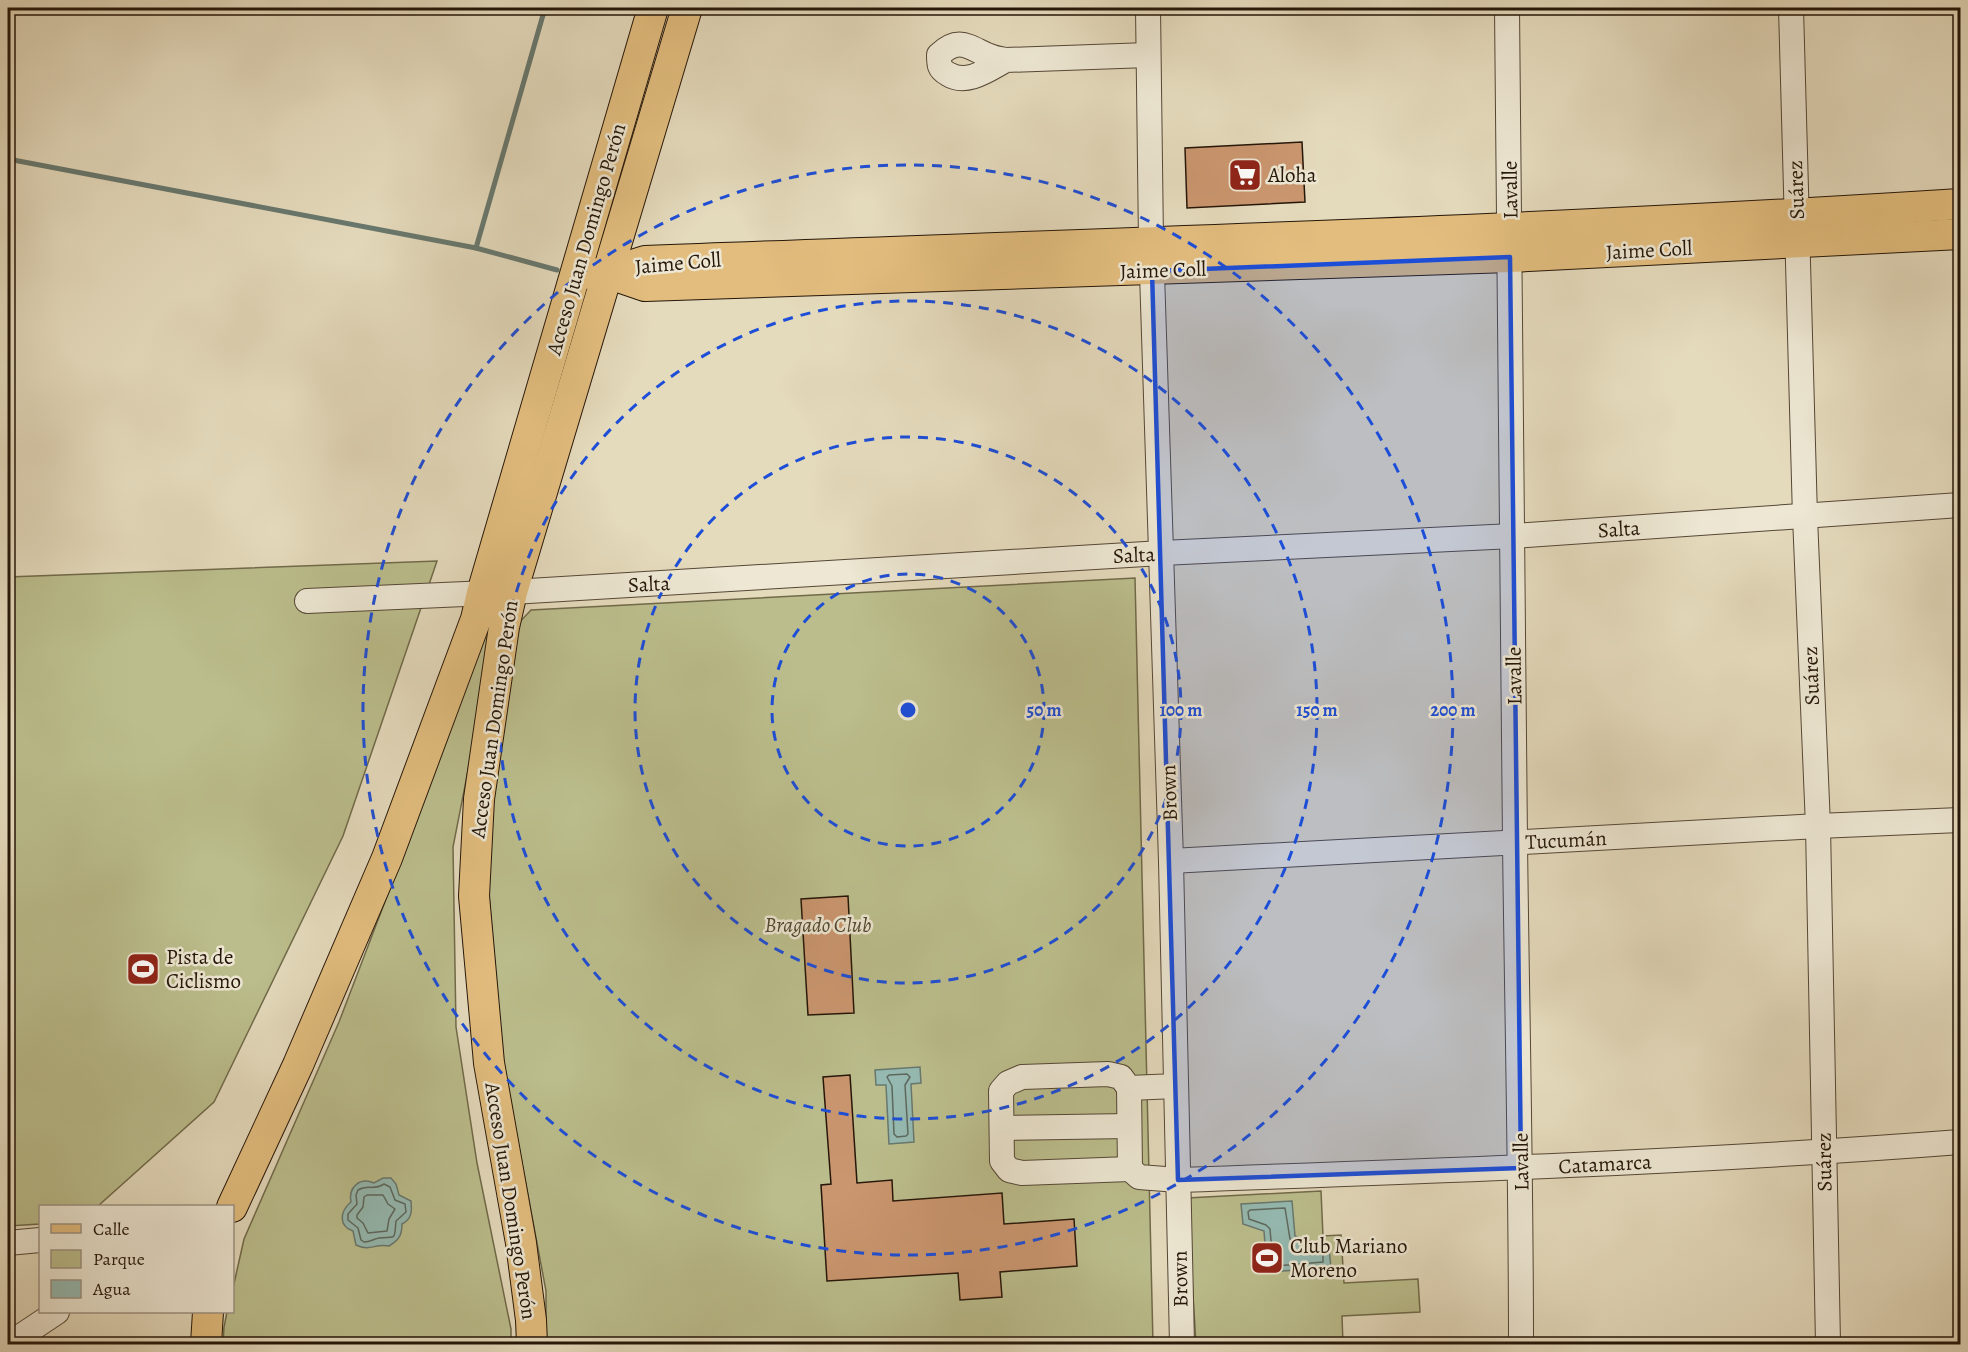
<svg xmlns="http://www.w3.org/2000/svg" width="1968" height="1352" font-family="Alegreya,serif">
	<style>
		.green { fill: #bbbd8c; stroke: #706a4a; stroke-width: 1.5 }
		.water { fill: #95bab2; stroke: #68786e; stroke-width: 1.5 }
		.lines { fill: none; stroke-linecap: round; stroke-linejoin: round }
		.shore { stroke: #5d685e; stroke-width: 1.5 }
		.stream { stroke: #68786e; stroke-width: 5 }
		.building { fill: #ca966f; stroke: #251609; stroke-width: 1.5 }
		.minor-casing { stroke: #554736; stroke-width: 26 }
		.major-casing { stroke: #251609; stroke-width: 32 }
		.minor { stroke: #ede7d3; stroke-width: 24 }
		.major { stroke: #e2bd7e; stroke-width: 30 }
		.marked { fill: #1d4ed8; fill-opacity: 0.2; stroke: #1d4ed8; stroke-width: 4.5; stroke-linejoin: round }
		.ring { fill: none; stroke: #1d4ed8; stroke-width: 3; stroke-dasharray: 10 8 }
		.labels { text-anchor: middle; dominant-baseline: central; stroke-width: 5; stroke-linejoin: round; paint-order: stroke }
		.poi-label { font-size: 21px; fill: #251609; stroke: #ede7d3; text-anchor: start }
		.street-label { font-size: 21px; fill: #251609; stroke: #ede7d3 }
		.park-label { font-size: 21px; font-style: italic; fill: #524830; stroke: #ede7d3 }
		.centre { fill: #1d4ed8; stroke: #ede7d3; stroke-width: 3 }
		.ring-label { font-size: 18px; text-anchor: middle; font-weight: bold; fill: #1d4ed8; stroke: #ede7d3; stroke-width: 5; stroke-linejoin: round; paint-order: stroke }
	</style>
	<rect width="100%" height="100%" fill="#e4dabc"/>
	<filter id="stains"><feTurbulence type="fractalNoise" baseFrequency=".00333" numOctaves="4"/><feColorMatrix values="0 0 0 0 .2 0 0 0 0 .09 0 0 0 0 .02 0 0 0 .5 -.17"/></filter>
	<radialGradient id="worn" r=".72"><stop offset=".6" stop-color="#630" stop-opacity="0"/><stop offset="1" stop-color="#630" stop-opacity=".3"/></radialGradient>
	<g class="green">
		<path d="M437 561 343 836 214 1102 98 1206H40V1224L8 1226V577Z"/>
		<path d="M1135 578 1153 1344H546V1291L503 1062 484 835 513 629 531 610Z"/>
		<path d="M484 632 490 634 493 643 453 847 456 1027 477 1163 511 1329V1344H223L224 1327 227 1312H232L233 1288 244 1239 339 1022 438 763Z"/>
		<path d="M1321 1191 1323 1236 1341 1235 1344 1283 1418 1279 1420 1312 1342 1316 1343 1344H1196L1187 1198Z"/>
	</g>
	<g class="water">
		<path d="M920 1067 921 1083 911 1084 914 1142 889 1144 886 1085H876L875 1070Z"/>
		<path d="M383 1178H391L396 1184 399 1195 411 1201C412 1211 412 1219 402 1224 402 1235 399 1240 389 1246 374 1243 371 1252 356 1245L353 1231C338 1226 340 1211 351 1202 348 1187 360 1177 374 1183Z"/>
		<path d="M1292 1201 1295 1236 1329 1248 1331 1268 1267 1272 1264 1231 1243 1224 1241 1204Z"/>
	</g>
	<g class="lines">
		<g class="shore">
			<path d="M907 1074 910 1077 905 1085 908 1134 906 1136 897 1137 894 1134 892 1086 887 1077 889 1075Z"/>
			<path d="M384 1184 390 1187 395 1200 405 1204 406 1212 396 1221C394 1241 397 1236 379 1238 374 1239 370 1242 364 1242L361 1240 358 1228 348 1220V1214L357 1204 356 1195 358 1190C368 1184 373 1191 384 1184Z"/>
			<path d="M367 1195H383L388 1204 395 1209 389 1219 387 1231 368 1233 363 1223 357 1218V1215L363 1207 364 1197Z"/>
			<path d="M1285 1208 1290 1239 1323 1252V1262L1276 1266 1273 1264 1270 1229 1266 1225 1249 1219 1248 1212 1250 1210Z"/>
		</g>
		<g class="stream">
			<path d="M8 159 476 248 557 270"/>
			<path d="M476 248 545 8"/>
		</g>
	</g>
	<g class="building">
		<path d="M1302 142 1305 202 1187 208 1185 148Z"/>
		<path d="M848 896 854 1013 808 1015 801 899Z"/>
		<path d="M850 1075 857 1183 892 1180 893 1201 1002 1193 1004 1224 1074 1219 1077 1266 1000 1272 1002 1297 960 1300 958 1273 827 1281 821 1185 831 1184 823 1077Z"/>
	</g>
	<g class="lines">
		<defs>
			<g id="minor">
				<path d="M1148 8 1151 242 1171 861 1182 1344"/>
				<path d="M1507 8C1512 285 1512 563 1515 841 1517 1009 1521 1176 1521 1344"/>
				<path d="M1791 8 1805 517 1818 826 1828 1344"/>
				<path d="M1006 60C989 69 967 86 948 74 939 69 939 65 939 55 958 37 967 46 987 55 993 58 999 59 1006 60L1148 55"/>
				<path d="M307 601 512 592 1162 553 1513 536 1960 505"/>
				<path d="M1171 861 1818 826 1960 820"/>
				<path d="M1176 1086 1129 1088 1121 1077 1108 1074 1022 1077 1008 1083 1001 1091 1002 1161 1009 1170 1022 1173 1130 1169 1139 1177 1178 1180C1439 1171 1700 1162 1960 1142"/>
				<path d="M1129 1088 1130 1169"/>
				<path d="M1002 1128 1129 1126"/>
				<path d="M8 1243 40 1240"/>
				<path d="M9 1344 57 1312"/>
			</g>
			<g id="major">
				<path d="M607 273 645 286 1510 257 1960 234"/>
				<path d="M576 274 607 273 645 261C1083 244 1522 232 1960 204"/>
				<path d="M232 1207 298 1065 387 858 476 619 482 593 653 8"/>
				<path d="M206 1344 208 1312"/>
				<path d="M532 1344 531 1320 521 1243 489 1063 474 896 479 799 504 627 512 592 687 8"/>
			</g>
		</defs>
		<use href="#minor" class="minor-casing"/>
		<use href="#major" class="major-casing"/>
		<use href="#minor" class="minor"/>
		<use href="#major" class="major"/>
	</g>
	<path class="marked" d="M1510 257 1521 1168 1178 1180 1152 271Z"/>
	<g class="ring">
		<circle cx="908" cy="710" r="136"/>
		<circle cx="908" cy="710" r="273"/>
		<circle cx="908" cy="710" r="409"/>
		<circle cx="908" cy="710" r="545"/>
	</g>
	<defs>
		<symbol id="supermarket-square" viewBox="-11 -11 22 22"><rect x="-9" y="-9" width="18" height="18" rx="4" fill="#8f2418" stroke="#ede7d3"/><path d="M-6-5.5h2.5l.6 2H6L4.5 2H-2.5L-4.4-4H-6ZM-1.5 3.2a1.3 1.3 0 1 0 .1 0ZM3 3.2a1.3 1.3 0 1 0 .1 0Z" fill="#fff"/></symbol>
		<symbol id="stadium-square" viewBox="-11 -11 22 22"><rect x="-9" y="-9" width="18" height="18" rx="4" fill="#8f2418" stroke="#ede7d3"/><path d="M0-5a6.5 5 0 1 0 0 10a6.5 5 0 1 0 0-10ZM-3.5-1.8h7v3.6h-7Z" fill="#fff"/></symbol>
	</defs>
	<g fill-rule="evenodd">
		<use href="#supermarket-square" x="1226" y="156" width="38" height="38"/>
		<use href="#stadium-square" x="124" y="950" width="38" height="38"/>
		<use href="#stadium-square" x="1248" y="1239" width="38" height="38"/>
	</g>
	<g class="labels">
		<g class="poi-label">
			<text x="1268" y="175">Aloha</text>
			<text x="166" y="957">Pista de<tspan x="166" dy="24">Ciclismo</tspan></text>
			<text x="1290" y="1246">Club Mariano<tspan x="1290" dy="24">Moreno</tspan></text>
		</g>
		<g class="street-label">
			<text transform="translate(1510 190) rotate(-91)">Lavalle</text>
			<text transform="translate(1796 190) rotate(-92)">Suárez</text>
			<text transform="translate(586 239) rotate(-74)">Acceso Juan Domingo Perón</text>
			<text transform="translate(1649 250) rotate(-3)">Jaime Coll</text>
			<text transform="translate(678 263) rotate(-5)">Jaime Coll</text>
			<text transform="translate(1163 270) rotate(-2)">Jaime Coll</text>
			<text transform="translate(1619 529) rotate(-4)">Salta</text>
			<text transform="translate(1134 555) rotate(-3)">Salta</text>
			<text transform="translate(649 584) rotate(-3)">Salta</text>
			<text transform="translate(1514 676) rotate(-91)">Lavalle</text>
			<text transform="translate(1811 676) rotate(-92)">Suárez</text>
			<text transform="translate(494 719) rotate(-82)">Acceso Juan Domingo Perón</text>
			<text transform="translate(1169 793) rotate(-92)">Brown</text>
			<text transform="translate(1566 840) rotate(-3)">Tucumán</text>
			<text transform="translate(1521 1162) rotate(-91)">Lavalle</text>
			<text transform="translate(1824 1162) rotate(-91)">Suárez</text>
			<text transform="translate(1605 1164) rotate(-3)">Catamarca</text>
			<text transform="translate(511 1201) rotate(81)">Acceso Juan Domingo Perón</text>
			<text transform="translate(1180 1279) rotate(-91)">Brown</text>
		</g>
		<g class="park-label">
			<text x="818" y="925">Bragado Club</text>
		</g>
	</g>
	<circle cx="908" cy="710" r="9" class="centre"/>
	<g class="ring-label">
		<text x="1044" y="716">50 m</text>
		<text x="1181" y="716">100 m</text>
		<text x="1317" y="716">150 m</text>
		<text x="1453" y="716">200 m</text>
	</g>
	<rect width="1968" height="1352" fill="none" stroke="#e4dabc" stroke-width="30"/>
	<rect x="9" y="9" width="1950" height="1334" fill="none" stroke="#251609" stroke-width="3"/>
	<rect x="15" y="15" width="1938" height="1322" fill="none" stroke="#251609" stroke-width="1.5"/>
	<rect x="39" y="1205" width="195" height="108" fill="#ede7d3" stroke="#9d9382" stroke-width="1.5"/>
	<rect x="51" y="1224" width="30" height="9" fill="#e2bd7e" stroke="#9d9382" stroke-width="1.5"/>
	<text x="93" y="1235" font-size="18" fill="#251609">Calle</text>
	<rect x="51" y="1250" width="30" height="18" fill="#bbbd8c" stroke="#9d9382" stroke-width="1.5"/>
	<text x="93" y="1265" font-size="18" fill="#251609">Parque</text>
	<rect x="51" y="1280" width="30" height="18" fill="#95bab2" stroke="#9d9382" stroke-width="1.5"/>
	<text x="93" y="1295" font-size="18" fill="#251609">Agua</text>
	<rect width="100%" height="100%" filter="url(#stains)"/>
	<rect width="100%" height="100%" fill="url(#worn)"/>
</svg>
